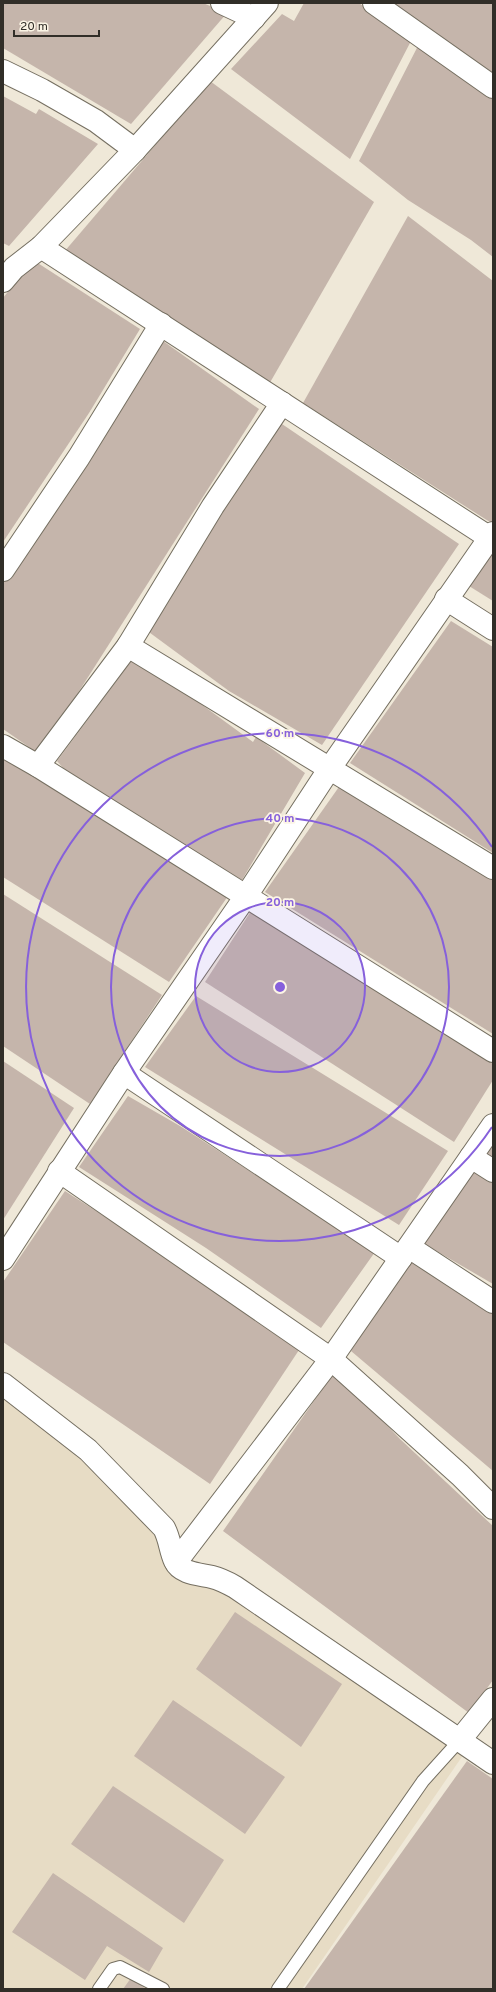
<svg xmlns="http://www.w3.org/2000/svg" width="496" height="1992" font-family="Overpass,sans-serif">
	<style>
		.built { fill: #e7dcc5 }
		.building { fill: #c5b5ab }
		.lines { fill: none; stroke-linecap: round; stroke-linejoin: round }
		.service-casing { stroke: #756f61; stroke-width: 14 }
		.minor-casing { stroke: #756f61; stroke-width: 24 }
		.service { stroke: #fff; stroke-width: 12 }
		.minor { stroke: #fff; stroke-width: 22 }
		.ring { fill: none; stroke: #8660db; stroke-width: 2 }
		.centre { fill: #8660db; stroke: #fcf5e5; stroke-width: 2 }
		.ring-label { font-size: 12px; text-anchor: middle; font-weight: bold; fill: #8660db; stroke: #fcf5e5; stroke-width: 3.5; stroke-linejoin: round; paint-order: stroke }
	</style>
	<rect width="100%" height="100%" fill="#efe8d8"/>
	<path class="built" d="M3 1394 78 1456 169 1536 165 1559 203 1567 468 1748 302 1989H146L131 1979 123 1989H3Z"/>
	<g class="building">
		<path d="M3 3H203L227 13 131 124 3 48Z"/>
		<path d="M304 3H359L411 41 350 159 231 69 282 14 294 21Z"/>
		<path d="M391 3H493V73Z"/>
		<path d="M420 42 493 95V257L471 240 408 200 359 161Z"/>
		<path d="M210 81 374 202 268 386 64 252Z"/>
		<path d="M3 96 36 114 39 109 98 144 9 246 3 243Z"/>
		<path d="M408 216 493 281V524L303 403Z"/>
		<path d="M33 260 140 329 89 413 3 542V298Z"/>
		<path d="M163 341 259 409 39 754 3 729V584Z"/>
		<path d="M279 422 459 544 322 745 229 691 142 627Z"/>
		<path d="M493 552V601L469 586Z"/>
		<path d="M451 621 493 647V853L350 763Z"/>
		<path d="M135 656 253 742 256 737 305 773 242 880 79 786 57 761Z"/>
		<path d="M3 753 228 896 169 982 3 877Z"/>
		<path d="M341 784 493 878V1034L265 892Z"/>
		<path d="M3 894 162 995 90 1104 3 1046Z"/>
		<path d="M251 911 493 1064V1080L454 1142 205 982Z"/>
		<path d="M196 996 448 1151 399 1225 145 1067Z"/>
		<path d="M3 1061 74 1108 3 1220Z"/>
		<path d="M128 1096 180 1126 375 1252 321 1328 206 1248 79 1167Z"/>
		<path d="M493 1135V1164L479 1155Z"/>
		<path d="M472 1168 493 1182V1284L421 1242Z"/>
		<path d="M65 1191 303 1344 210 1484 3 1342V1282Z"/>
		<path d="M413 1254 493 1306V1471L351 1351Z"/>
		<path d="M335 1371 400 1439 493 1526V1680L469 1713 223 1531Z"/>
		<path d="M235 1612 342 1684 301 1747 196 1669Z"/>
		<path d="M173 1700 285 1777 245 1834 134 1756Z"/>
		<path d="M467 1761 493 1779V1986L491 1989H304Z"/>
		<path d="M113 1786 224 1860 184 1923 71 1844Z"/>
		<path d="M53 1873 163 1948 149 1972 107 1946 85 1980 12 1932Z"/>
		<path d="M131 1978 146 1989H123Z"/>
	</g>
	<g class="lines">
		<defs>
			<g id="service">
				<path d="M99 1989 113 1969 120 1967 163 1989"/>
				<path d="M278 1989 423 1781 459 1741"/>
			</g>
			<g id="minor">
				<path d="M222 3 254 18"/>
				<path d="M374 3 493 87"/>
				<path d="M3 71 42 90 96 121 135 150"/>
				<path d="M41 247 490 538"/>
				<path d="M3 281 14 268 41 247 135 150 267 3"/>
				<path d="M3 570 79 457 161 324"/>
				<path d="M446 599 493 629"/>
				<path d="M128 646 493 868"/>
				<path d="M3 746 38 766 493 1051"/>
				<path d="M38 766 128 646 213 506 282 403"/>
				<path d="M124 1073 401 1258"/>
				<path d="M471 1157 493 1171"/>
				<path d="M59 1171 331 1359 460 1475 493 1508"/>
				<path d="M409 1247 493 1302"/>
				<path d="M3 1259 124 1073 246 896 330 768 493 533"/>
				<path d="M3 1384 88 1450 164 1528C170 1539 170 1550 175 1561 181 1574 200 1574 212 1577 220 1579 228 1583 235 1587L493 1763"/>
				<path d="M176 1562 331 1359 493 1125"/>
				<path d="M459 1741 493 1699"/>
			</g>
		</defs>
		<use href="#service" class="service-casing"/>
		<use href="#minor" class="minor-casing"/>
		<use href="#service" class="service"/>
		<use href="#minor" class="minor"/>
	</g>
	<circle cx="280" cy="987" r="85" fill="#8660db" fill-opacity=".12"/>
	<g class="ring">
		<circle cx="280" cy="987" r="85"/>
		<circle cx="280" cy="987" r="169"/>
		<path d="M492 1127A254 254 0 1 1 492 847"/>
	</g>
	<circle cx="280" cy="987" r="6" class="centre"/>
	<g class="ring-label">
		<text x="280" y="737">60 m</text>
		<text x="280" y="822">40 m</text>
		<text x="280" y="906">20 m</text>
	</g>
	<rect width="496" height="1992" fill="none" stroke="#312e28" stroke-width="8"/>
	<path d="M14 30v6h85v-6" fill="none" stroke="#312e28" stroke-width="2"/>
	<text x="20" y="30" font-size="12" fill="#312e28" stroke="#fcf5e5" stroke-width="3" paint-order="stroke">20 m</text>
</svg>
